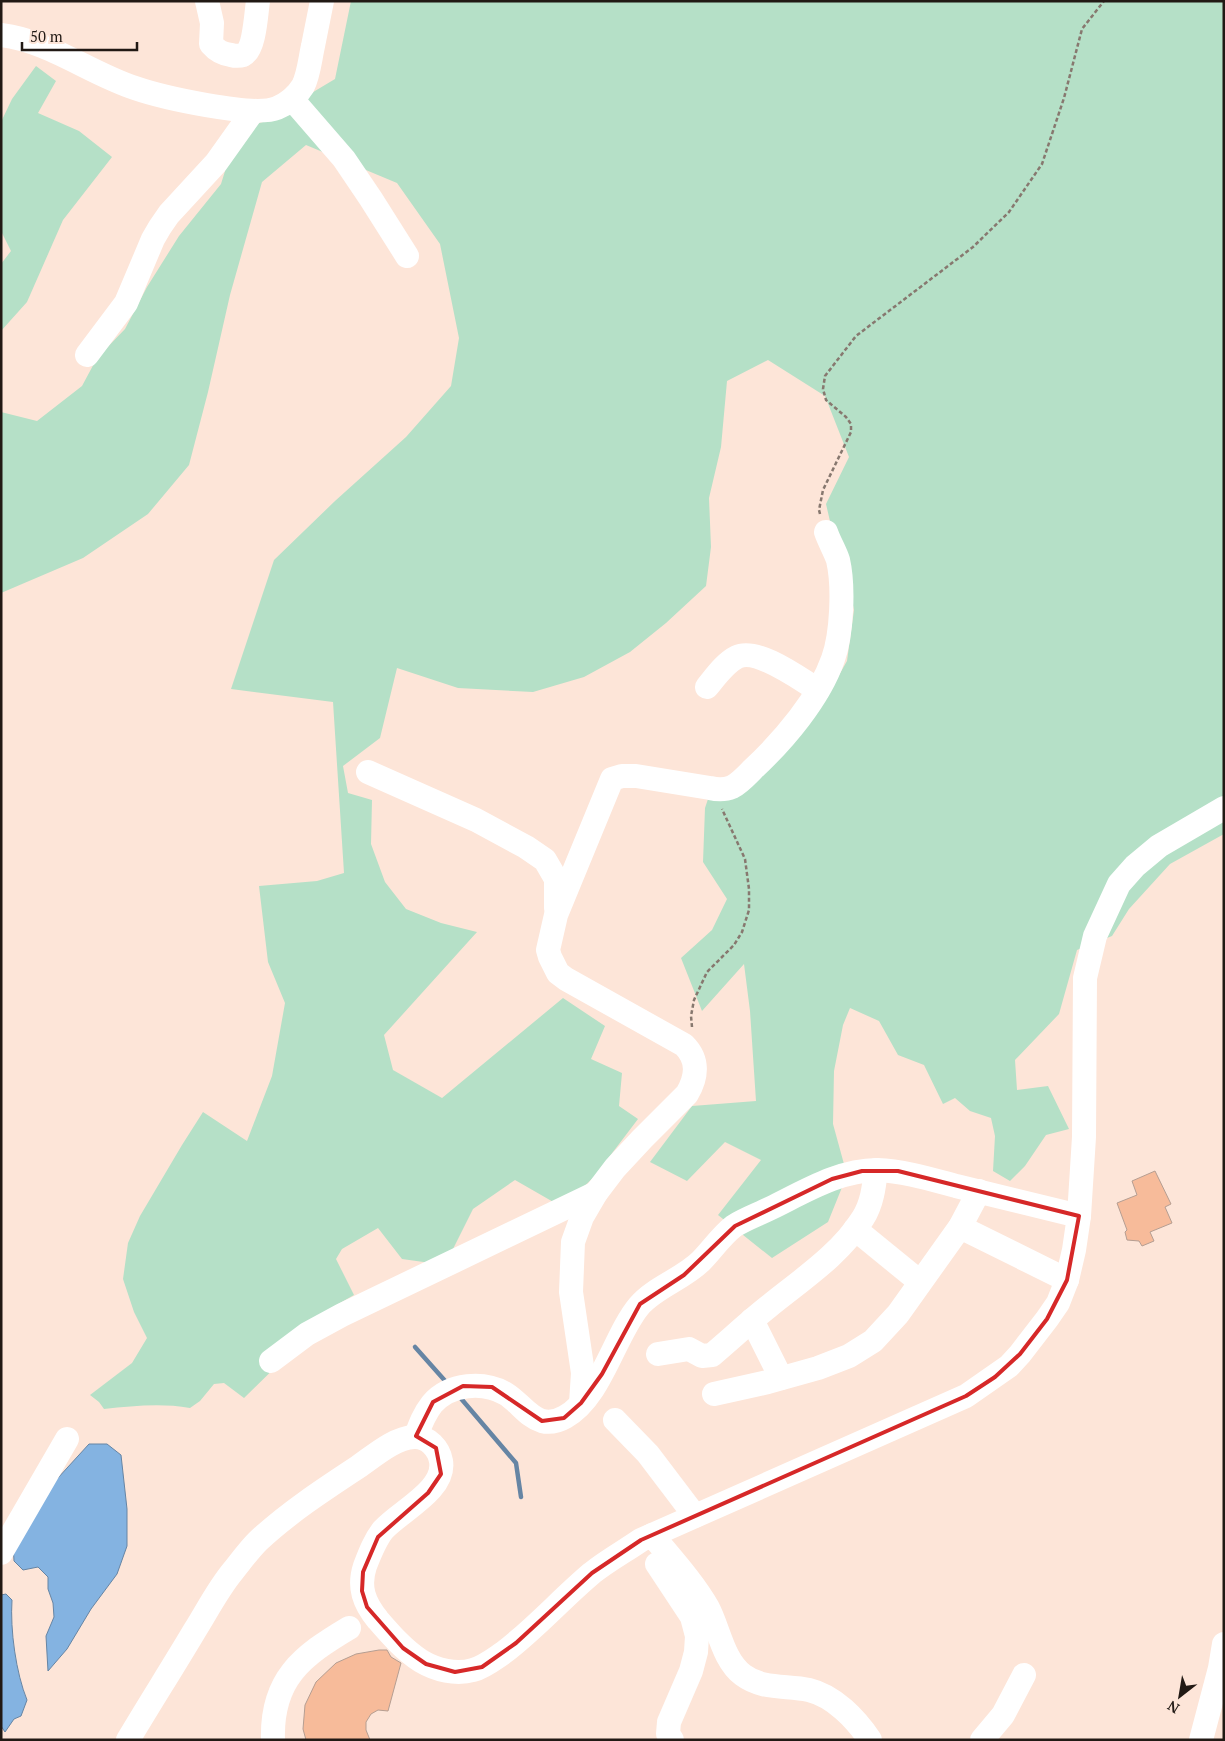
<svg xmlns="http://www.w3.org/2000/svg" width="1225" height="1741" font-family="'PT Serif',serif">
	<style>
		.green { fill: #b5e0c7 }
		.water { fill: #84b3e1; stroke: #6685a4 }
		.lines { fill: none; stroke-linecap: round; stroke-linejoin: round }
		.stream { stroke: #6685a4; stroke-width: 4.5 }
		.building { fill: #f7bb9a; stroke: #b59e92 }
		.path { stroke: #87786f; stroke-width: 2.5; stroke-dasharray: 4 2.5; stroke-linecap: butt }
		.minor { stroke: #fff; stroke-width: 24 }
		.marked { fill: none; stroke: #d62828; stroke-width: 4; stroke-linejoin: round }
	</style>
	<rect width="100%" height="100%" fill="#fde5d8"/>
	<g class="green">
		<path d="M351 1H1224V834L1170 864 1129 909 1112 936 1077 950 1059 1014 1015 1060 1017 1090 1048 1086 1069 1129 1046 1135 1025 1166 1010 1181 993 1171 995 1136 991 1118 970 1111 955 1098 943 1104 924 1065 898 1055 879 1021 850 1008 843 1025 834 1071 833 1124 847 1175 828 1222 772 1258 718 1215 761 1160 725 1142 687 1181 650 1162 692 1106 756 1101 750 1011 744 964 702 1011 681 958 712 930 727 899 703 862 705 808 709 796 751 786 818 712 847 661 854 610 842 551 832 530 826 504 849 457 825 396 768 360 727 381 721 447 709 498 711 547 706 586 666 623 630 652 584 677 533 692 458 688 397 668 380 738 343 766 348 793 372 800 371 844 385 882 406 909 441 923 477 932 384 1035 393 1070 442 1098 563 998 605 1026 591 1059 622 1073 619 1106 638 1119 594 1177 562 1207 515 1180 473 1209 445 1265 402 1259 378 1228 342 1249 336 1259 354 1295 305 1323 296 1347 244 1398 224 1383 214 1384 200 1401 190 1408C161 1403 133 1406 104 1409L99 1402 90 1395 132 1363 147 1338 134 1312 123 1279 128 1243 140 1216 182 1145 203 1112 247 1141 272 1076 285 1003 268 962 259 886 317 881 344 873 333 702 231 689 274 560 335 501 406 437 451 386 459 338 440 244 397 183 306 145 262 182 230 295 208 392 189 465 148 514 83 558 1 593V412L37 421 82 386 97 358 125 329 147 287 179 236 221 184 238 129 263 122 335 79Z"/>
		<path d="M36 66 56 81 38 113 79 131 112 157 63 220 27 302 1 331V264L11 251 1 231V122L12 99Z"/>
	</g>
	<g class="water">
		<path d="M89 1444H107L121 1455 127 1509V1546L117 1574 91 1609 67 1649 48 1671 46 1636 54 1617 53 1603 48 1589V1577L38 1567 23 1570 14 1561 13 1542 46 1491Z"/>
		<path d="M6 1594 12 1600C10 1630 16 1673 27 1700L21 1716 14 1719 5 1732 1 1726V1595Z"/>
	</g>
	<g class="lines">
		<g class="stream">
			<path d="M415 1347 447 1383"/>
			<path d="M458 1395 516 1463 521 1497"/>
		</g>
	</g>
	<g class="building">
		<path d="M1155 1171 1171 1204 1165 1207 1172 1223 1150 1232 1154 1241 1142 1246 1139 1241 1127 1240 1125 1232 1127 1230 1117 1203 1137 1195 1132 1181Z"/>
		<path d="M379 1650H387L391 1657 401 1663 388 1711 378 1710 371 1714 366 1722V1730L370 1740H306L303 1729 305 1705 316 1682 336 1663 356 1654Z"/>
	</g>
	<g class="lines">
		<g class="path">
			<path d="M820 514 819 510 823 490 851 432V424L846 417 826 400 823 389 825 376 856 336 973 247 1009 212 1042 164 1064 98 1082 29 1104 1"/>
			<path d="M692 1027 691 1016 694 1000 707 972 734 945 742 932 749 910V889L745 859 722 809"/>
		</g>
		<g class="minor">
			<path d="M207 1 212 23 211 44C217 51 222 54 231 55 235 56 240 56 243 55 255 49 256 13 258 1"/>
			<path d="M1 35C50 41 89 73 135 88 161 97 253 118 277 108 287 104 297 96 303 86 309 74 310 59 313 46 316 31 319 16 322 1"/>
			<path d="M292 99 344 159 371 199 407 256"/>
			<path d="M87 355 126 303 153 239 160 227 169 214 216 163 253 111"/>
			<path d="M707 687C716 676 725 663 737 657 757 647 800 679 818 690"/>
			<path d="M368 772 476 820 526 847 545 860 556 879V908"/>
			<path d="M960 1227 1067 1280"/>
			<path d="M855 1229 920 1282"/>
			<path d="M752 1320 781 1378"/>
			<path d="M658 1354 689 1349 702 1356 712 1355C731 1339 749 1322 768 1307 801 1280 840 1255 863 1218 872 1204 874 1187 876 1170"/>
			<path d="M271 1361 307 1334 342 1315 596 1193"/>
			<path d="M714 1394 768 1382 818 1368 849 1356 873 1341 898 1314 960 1227 979 1191"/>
			<path d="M581 1403 583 1373 571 1292 573 1242 582 1217 596 1193 615 1168 642 1139 687 1094C697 1077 699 1060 684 1045L566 979 558 973 550 957 548 950 556 915 612 779 622 776H636L710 788C718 790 725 790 732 787 740 783 747 775 753 769 784 740 819 699 833 659 842 634 844 586 838 560 835 551 829 541 826 532"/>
			<path d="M615 1420 648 1454 695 1516"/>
			<path d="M416 1436C420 1425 424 1414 432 1404 450 1383 484 1381 506 1394 519 1402 528 1417 542 1421 550 1423 558 1421 565 1417 601 1397 614 1336 639 1306 655 1287 683 1279 701 1261 712 1250 721 1236 734 1226 745 1219 759 1214 771 1208 804 1192 839 1170 877 1170 904 1171 930 1179 956 1186 997 1196 1038 1206 1079 1216"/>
			<path d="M652 1535C671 1558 693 1582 708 1608 719 1629 723 1660 743 1675 763 1690 787 1685 809 1690 834 1696 856 1719 870 1740"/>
			<path d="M1 1553 67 1439"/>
			<path d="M657 1564 692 1617 697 1636 696 1652 691 1671 669 1722 668 1734 672 1740"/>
			<path d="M128 1740C150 1703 173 1667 195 1630 207 1611 218 1589 233 1571 241 1561 249 1550 258 1541 288 1513 323 1490 358 1467 374 1456 394 1438 414 1437 428 1436 439 1449 441 1461 446 1490 400 1511 383 1530 375 1540 370 1553 365 1566 358 1587 364 1603 378 1620 391 1635 404 1650 421 1661 436 1670 456 1675 473 1670 484 1667 494 1659 503 1653 535 1629 561 1599 592 1573 607 1561 625 1551 641 1540L966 1396 1009 1366 1020 1354 1047 1319 1058 1303 1067 1280 1074 1250 1079 1216 1084 1137 1085 978 1095 936 1119 884 1135 866 1159 846 1224 808"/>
			<path d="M273 1740C271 1679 302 1656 349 1628"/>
			<path d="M982 1740 1003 1715 1024 1675"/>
			<path d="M1201 1740 1220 1668 1224 1644"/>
		</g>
	</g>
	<path class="marked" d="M862 1171H898L1079 1216 1067 1280 1047 1319 1020 1354 995 1377 966 1396 641 1540 592 1573 516 1643 482 1667 455 1672 426 1664 403 1648 367 1607 362 1591 363 1572 378 1537 428 1493 441 1474 436 1448 416 1436 433 1402 463 1386 492 1387 542 1421 564 1418 581 1403 602 1374 640 1304 684 1275 735 1226 832 1179Z"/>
	<rect width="1225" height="1741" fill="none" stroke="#211914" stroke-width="5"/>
	<g transform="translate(1180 1696) rotate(211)" stroke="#fde5d8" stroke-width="4" paint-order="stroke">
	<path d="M0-4L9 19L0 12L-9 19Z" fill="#211914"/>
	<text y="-8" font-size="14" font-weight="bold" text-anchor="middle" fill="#211914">N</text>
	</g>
	<path d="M22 42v8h115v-8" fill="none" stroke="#211914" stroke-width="2.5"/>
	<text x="30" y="42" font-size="15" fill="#211914" stroke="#fde5d8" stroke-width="4" paint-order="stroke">50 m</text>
</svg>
